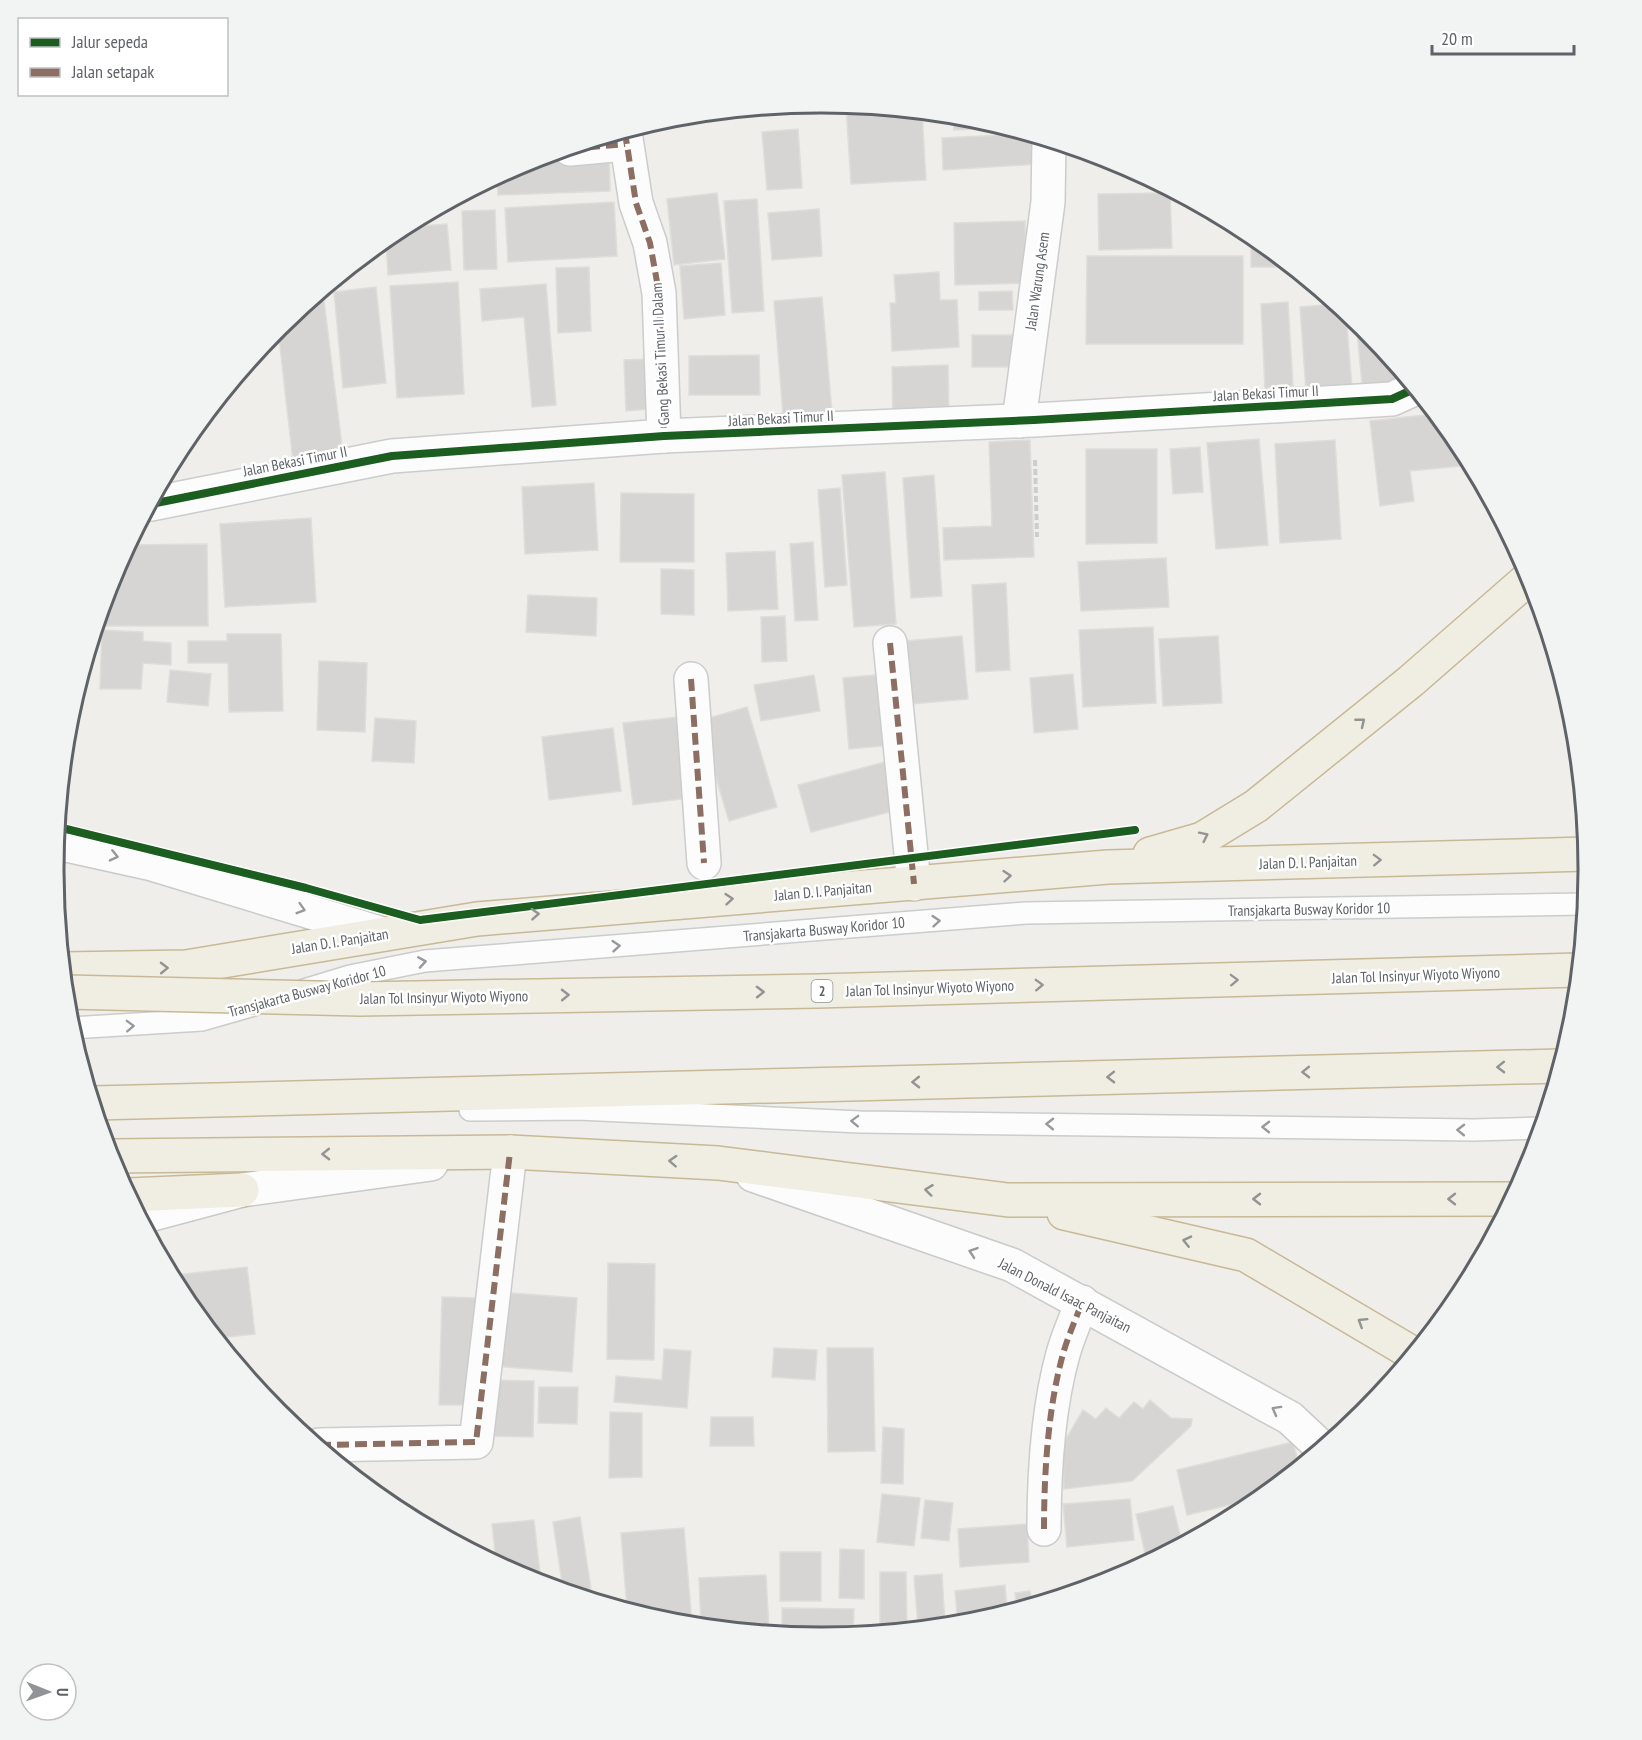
<svg xmlns="http://www.w3.org/2000/svg" width="1642" height="1740" font-family="'PT Sans Narrow',sans-serif">
	<style>
		.building { fill: #d6d5d3; stroke: #deddd9; stroke-width: 1.5 }
		.lines { fill: none; stroke-linecap: round; stroke-linejoin: round }
		.lane-casing { stroke: #cbcccc; stroke-width: 24 }
		.street-casing { stroke: #cbcccc; stroke-width: 36 }
		.secondary-casing { stroke: #cacacb; stroke-width: 36 }
		.highway-casing { stroke: #c8b996; stroke-width: 36 }
		.path { stroke: #cacfcc; stroke-width: 4; stroke-dasharray: 6 3; stroke-linecap: butt }
		.lane { stroke: #fdfcfc; stroke-width: 21 }
		.street { stroke: #fdfcfc; stroke-width: 33 }
		.secondary { stroke: #fdfcfc; stroke-width: 33 }
		.highway { stroke: #f0ede3; stroke-width: 33 }
		.highway-bridge-casing { stroke: #c8b996; stroke-width: 36; stroke-linecap: butt }
		.highway-bridge { stroke: #f0ede3; stroke-width: 33 }
		.quiet { stroke: #8d6e63; stroke-width: 6; stroke-dasharray: 12 6; stroke-linecap: butt }
		.cycleway-casing { stroke: #fff; stroke-width: 11 }
		.cycleway { stroke: #1b5e20; stroke-width: 8 }
		.oneway { stroke: #929393 }
		.oneway2 { stroke: #96999c }
		.labels { text-anchor: middle; dominant-baseline: central; stroke-width: 5; stroke-linejoin: round; paint-order: stroke }
		.shield { fill: #fff; stroke: #8f9295; stroke-width: 1.5 }
		.shield-label { font-size: 14px; font-weight: bold; fill: #5f6368 }
		.street-label { font-size: 15px; fill: #5f6368; stroke: #fff }
		.rim { fill: none; stroke: #5f6368; stroke-width: 3 }
	</style>
	<rect width="100%" height="100%" fill="#efeeea"/>
	<g class="building">
		<path d="M846 105 922 113 926 180 851 184Z"/>
		<path d="M786 106V112L747 113V110Z"/>
		<path d="M953 116 971 118 1006 128 954 130Z"/>
		<path d="M798 129 802 188 767 190 762 132Z"/>
		<path d="M1025 134 1037 138 1038 164 943 170 942 138Z"/>
		<path d="M609 152 610 191 498 195 497 177 528 161 551 154Z"/>
		<path d="M717 193 725 259 674 265 667 199Z"/>
		<path d="M1170 193 1172 248 1099 250 1098 194Z"/>
		<path d="M757 199 764 311 732 313 724 201Z"/>
		<path d="M614 202 617 256 508 262 505 208Z"/>
		<path d="M819 209 822 256 772 260 768 213Z"/>
		<path d="M495 210 497 269 464 270 462 211Z"/>
		<path d="M1025 221 1026 283 955 285 954 223Z"/>
		<path d="M447 224 451 270 388 275 386 240 405 227Z"/>
		<path d="M1251 235 1288 266V267H1251Z"/>
		<path d="M1087 256H1243V344H1086Z"/>
		<path d="M721 263 725 315 684 319 680 266Z"/>
		<path d="M589 267 591 331 558 333 556 268Z"/>
		<path d="M939 272 940 300H957L959 347 892 351 890 303H896L894 275Z"/>
		<path d="M458 282 464 394 397 398 390 286Z"/>
		<path d="M546 284 556 405 532 407 524 317 482 321 480 289Z"/>
		<path d="M376 287 386 383 343 388 334 292Z"/>
		<path d="M1012 291 1013 310H979V292Z"/>
		<path d="M822 297 833 424 784 428 774 301Z"/>
		<path d="M324 301 343 454 293 461 278 329 310 302Z"/>
		<path d="M1288 302 1293 386 1265 388 1261 304Z"/>
		<path d="M1335 304 1346 314 1352 387 1306 390 1300 307Z"/>
		<path d="M1356 321 1364 328 1407 380 1363 394Z"/>
		<path d="M972 335H1014L1013 367H972Z"/>
		<path d="M759 355 760 395H689V356Z"/>
		<path d="M649 359 651 409 626 411 624 360Z"/>
		<path d="M948 365 949 419 893 421 892 367Z"/>
		<path d="M1434 414 1459 444 1470 465 1410 471 1414 501 1380 506 1370 421Z"/>
		<path d="M1259 439 1268 545 1216 549 1207 443Z"/>
		<path d="M1030 440 1034 557 944 560 943 528 992 526 989 442Z"/>
		<path d="M1335 440 1341 539 1280 543 1275 444Z"/>
		<path d="M1200 447 1203 492 1173 494 1170 449Z"/>
		<path d="M1086 449H1157V543L1086 544Z"/>
		<path d="M885 472 896 624 854 627 842 475Z"/>
		<path d="M934 475 942 596 911 598 903 478Z"/>
		<path d="M594 483 598 550 525 554 522 487Z"/>
		<path d="M840 488 847 585 825 587 818 490Z"/>
		<path d="M621 493 694 494V562H620Z"/>
		<path d="M311 518 316 602 225 607 220 524Z"/>
		<path d="M813 542 818 620 795 621 790 544Z"/>
		<path d="M207 544 208 626H97L113 576 129 545Z"/>
		<path d="M775 551 778 609 728 611 726 553Z"/>
		<path d="M1166 558 1169 607 1081 611 1078 562Z"/>
		<path d="M661 569 694 570V615L661 614Z"/>
		<path d="M1006 583 1010 670 976 672 972 585Z"/>
		<path d="M528 595 597 598 596 636 526 632Z"/>
		<path d="M785 616 787 661 762 662 761 617Z"/>
		<path d="M1153 627 1156 703 1083 707 1079 630Z"/>
		<path d="M102 630 143 632V641L171 643V665L143 663 141 689H100Z"/>
		<path d="M227 634H281L283 711 229 712 228 663H188V641H227Z"/>
		<path d="M962 636 968 699 911 704 905 641Z"/>
		<path d="M1218 636 1222 703 1163 706 1159 639Z"/>
		<path d="M319 661 367 663 365 732 317 730Z"/>
		<path d="M170 670 211 674 208 706 167 702Z"/>
		<path d="M885 674 892 745 849 749 843 678Z"/>
		<path d="M1073 674 1078 729 1034 733 1030 678Z"/>
		<path d="M814 675 820 711 761 721 754 685Z"/>
		<path d="M747 707 777 807 729 821 699 721Z"/>
		<path d="M688 716 697 797 633 805 623 723Z"/>
		<path d="M375 718 416 721 414 763 372 761Z"/>
		<path d="M613 728 621 791 549 800 542 737Z"/>
		<path d="M885 762 898 810 811 832 798 785Z"/>
		<path d="M608 1263 655 1264 654 1360 607 1359Z"/>
		<path d="M247 1267 255 1334 218 1338 183 1296 176 1275Z"/>
		<path d="M498 1292 577 1298 572 1372 492 1366Z"/>
		<path d="M442 1297 480 1298 477 1405H439Z"/>
		<path d="M774 1348 817 1350 815 1380 772 1377Z"/>
		<path d="M827 1348H873L875 1451 828 1452Z"/>
		<path d="M664 1349 691 1351 687 1408 614 1402 616 1376 662 1380Z"/>
		<path d="M491 1380 534 1381 533 1437 490 1436Z"/>
		<path d="M539 1387H578L577 1424 538 1423Z"/>
		<path d="M1150 1400 1171 1418 1192 1419 1191 1426 1132 1481 1064 1489 1063 1444 1083 1410 1096 1419 1106 1408 1119 1418 1134 1402 1143 1409Z"/>
		<path d="M610 1412 642 1413V1477L609 1478Z"/>
		<path d="M711 1417H753L754 1446H710Z"/>
		<path d="M883 1427 904 1429 903 1484 881 1483Z"/>
		<path d="M1293 1442 1299 1465 1259 1498 1187 1515 1177 1470Z"/>
		<path d="M882 1494 920 1498 914 1546 877 1542Z"/>
		<path d="M1130 1499 1134 1540 1067 1547 1063 1504Z"/>
		<path d="M925 1500 953 1503 949 1541 921 1538Z"/>
		<path d="M1173 1506 1182 1543 1147 1561 1136 1514Z"/>
		<path d="M580 1517 591 1589 572 1592 563 1589 553 1522Z"/>
		<path d="M534 1520 541 1583 496 1562 492 1524Z"/>
		<path d="M1027 1524 1029 1562 960 1567 958 1529Z"/>
		<path d="M684 1528 692 1624 671 1622 627 1609 621 1533Z"/>
		<path d="M840 1549 864 1550V1599L839 1598Z"/>
		<rect x="780" y="1552" width="41" height="49"/>
		<path d="M880 1572H906L907 1629 880 1631Z"/>
		<path d="M942 1574 945 1625 918 1627 914 1576Z"/>
		<path d="M766 1575 769 1630 701 1625 699 1578Z"/>
		<path d="M1005 1585 1007 1611 958 1623 955 1591Z"/>
		<path d="M1030 1591 1032 1604 1017 1608 1015 1593Z"/>
		<path d="M782 1608 854 1609 853 1634 821 1637 782 1633Z"/>
	</g>
	<g class="lines">
		<defs>
			<g id="lane">
				<path d="M304 990 350 976 425 961 1026 913 1585 904"/>
				<path d="M71 1028 202 1020 254 1005"/>
				<path d="M470 1110 578 1109 860 1122 1474 1130 1540 1128"/>
			</g>
			<g id="street">
				<path d="M625 132 636 203 650 243 659 293 664 436"/>
				<path d="M570 149 625 144"/>
				<path d="M1019 421 1048 202 1049 142"/>
				<path d="M151 504 392 456 664 436 1034 420 1392 399 1414 389"/>
				<path d="M890 643 914 884"/>
				<path d="M691 679 704 863"/>
				<path d="M319 1445 476 1442 510 1152"/>
				<path d="M1044 1529C1044 1473 1048 1408 1063 1354 1068 1336 1076 1319 1082 1302"/>
			</g>
			<g id="secondary">
				<path d="M57 843 152 864 383 934"/>
				<path d="M753 1175 1012 1265 1290 1418 1321 1447"/>
				<path d="M141 1217 242 1190 431 1164"/>
			</g>
			<g id="highway">
				<path d="M1150 854 1202 839 1256 806 1411 681 1530 577"/>
				<path d="M64 969 186 967 477 919 1108 867 1586 854"/>
				<path d="M94 1103 1559 1066"/>
				<path d="M110 1156 510 1152 718 1163 1008 1200 1511 1199"/>
				<path d="M129 1195 242 1190"/>
				<path d="M1064 1213 1246 1255 1412 1353"/>
			</g>
		</defs>
		<use href="#lane" class="lane-casing"/>
		<use href="#street" class="street-casing"/>
		<use href="#secondary" class="secondary-casing"/>
		<use href="#highway" class="highway-casing"/>
		<path class="path" d="M1035 460 1037 537"/>
		<use href="#lane" class="lane"/>
		<use href="#street" class="street"/>
		<use href="#secondary" class="secondary"/>
		<use href="#highway" class="highway"/>
		<defs>
			<path id="highway-bridge" d="M66 992 360 999 817 991 1578 970"/>
		</defs>
		<use href="#highway-bridge" class="highway-bridge-casing"/>
		<use href="#highway-bridge" class="highway-bridge"/>
		<g class="quiet">
			<path d="M625 132 636 203 650 243 659 293 664 436"/>
			<path d="M570 149 625 144"/>
			<path d="M890 643 914 884"/>
			<path d="M691 679 704 863"/>
			<path d="M319 1445 476 1442 510 1152"/>
			<path d="M1044 1529C1044 1473 1048 1408 1063 1354 1068 1336 1076 1319 1082 1302"/>
		</g>
		<defs>
			<g id="cycleway">
				<path d="M151 504 392 456 664 436 1034 420 1392 399 1414 389"/>
				<path d="M58 827 306 888 420 920 1135 830"/>
			</g>
		</defs>
		<use href="#cycleway" class="cycleway-casing"/>
		<use href="#cycleway" class="cycleway"/>
	</g>
	<defs><path id="oneway-chevron" d="M-2-3.5L2.5 0L-2 3.5" fill="none" stroke-width="1.6" stroke-linecap="round" stroke-linejoin="round" transform="scale(1.5)"/></defs>
	<g class="oneway">
		<use href="#oneway-chevron" transform="translate(1361 722) rotate(-39)"/>
		<use href="#oneway-chevron" transform="translate(1204 836) rotate(-26)"/>
		<use href="#oneway-chevron" transform="translate(1377 860) rotate(-2)"/>
		<use href="#oneway-chevron" transform="translate(1007 876) rotate(-5)"/>
		<use href="#oneway-chevron" transform="translate(729 899) rotate(-5)"/>
		<use href="#oneway-chevron" transform="translate(535 914) rotate(-4)"/>
		<use href="#oneway-chevron" transform="translate(164 968) rotate(-1)"/>
		<use href="#oneway-chevron" transform="translate(1234 980) rotate(-2)"/>
		<use href="#oneway-chevron" transform="translate(1039 985) rotate(-2)"/>
		<use href="#oneway-chevron" transform="translate(760 992) rotate(-1)"/>
		<use href="#oneway-chevron" transform="translate(565 995) rotate(-1)"/>
		<use href="#oneway-chevron" transform="translate(1501 1067) rotate(179)"/>
		<use href="#oneway-chevron" transform="translate(1306 1072) rotate(179)"/>
		<use href="#oneway-chevron" transform="translate(1111 1077) rotate(179)"/>
		<use href="#oneway-chevron" transform="translate(916 1082) rotate(179)"/>
		<use href="#oneway-chevron" transform="translate(326 1154) rotate(179)"/>
		<use href="#oneway-chevron" transform="translate(673 1161) rotate(-177)"/>
		<use href="#oneway-chevron" transform="translate(929 1190) rotate(-173)"/>
		<use href="#oneway-chevron" transform="translate(1257 1199) rotate(180)"/>
		<use href="#oneway-chevron" transform="translate(1452 1199) rotate(180)"/>
		<use href="#oneway-chevron" transform="translate(1187 1241) rotate(-167)"/>
		<use href="#oneway-chevron" transform="translate(1362 1322) rotate(-148)"/>
	</g>
	<g class="oneway2">
		<use href="#oneway-chevron" transform="translate(114 856) rotate(13)"/>
		<use href="#oneway-chevron" transform="translate(301 909) rotate(17)"/>
		<use href="#oneway-chevron" transform="translate(936 921) rotate(-5)"/>
		<use href="#oneway-chevron" transform="translate(616 946) rotate(-5)"/>
		<use href="#oneway-chevron" transform="translate(422 962) rotate(-9)"/>
		<use href="#oneway-chevron" transform="translate(130 1026) rotate(-2)"/>
		<use href="#oneway-chevron" transform="translate(855 1121) rotate(-178)"/>
		<use href="#oneway-chevron" transform="translate(1050 1124) rotate(-179)"/>
		<use href="#oneway-chevron" transform="translate(1266 1127) rotate(-179)"/>
		<use href="#oneway-chevron" transform="translate(1461 1130) rotate(-179)"/>
		<use href="#oneway-chevron" transform="translate(973 1252) rotate(-161)"/>
		<use href="#oneway-chevron" transform="translate(1276 1410) rotate(-151)"/>
	</g>
	<g class="labels">
		<rect class="shield" x="811.5" y="980" width="21" height="22" rx="4.5"/>
		<g class="shield-label">
			<text x="822" y="991">2</text>
		</g>
		<g class="street-label">
			<text transform="translate(1037 281) rotate(-82)">Jalan Warung Asem</text>
			<text transform="translate(660 354) rotate(-93)">Gang Bekasi Timur II Dalam</text>
			<text transform="translate(1266 393) rotate(-3)">Jalan Bekasi Timur II</text>
			<text transform="translate(781 418) rotate(-3)">Jalan Bekasi Timur II</text>
			<text transform="translate(295 461) rotate(-11)">Jalan Bekasi Timur II</text>
			<text transform="translate(1308 862) rotate(-2)">Jalan D. I. Panjaitan</text>
			<text transform="translate(823 891) rotate(-5)">Jalan D. I. Panjaitan</text>
			<text transform="translate(1309 909) rotate(-1)">Transjakarta Busway Koridor 10</text>
			<text transform="translate(824 929) rotate(-5)">Transjakarta Busway Koridor 10</text>
			<text transform="translate(340 941) rotate(-9)">Jalan D. I. Panjaitan</text>
			<text transform="translate(1416 975) rotate(-2)">Jalan Tol Insinyur Wiyoto Wiyono</text>
			<text transform="translate(930 988) rotate(-2)">Jalan Tol Insinyur Wiyoto Wiyono</text>
			<text transform="translate(307 991) rotate(-15)">Transjakarta Busway Koridor 10</text>
			<text transform="translate(444 997) rotate(-1)">Jalan Tol Insinyur Wiyoto Wiyono</text>
			<text transform="translate(1065 1295) rotate(27)">Jalan Donald Isaac Panjaitan</text>
		</g>
	</g>
	<path d="M0 0H1642V1740H0ZM820 113H822A756 756 0 0 1 1578 869V871A756 756 0 0 1 822 1627H820A756 756 0 0 1 64 871V869A756 756 0 0 1 820 113Z" fill="#f2f3f3" fill-rule="evenodd"/>
	<path class="rim" d="M820 113H822A756 756 0 0 1 1578 869V871A756 756 0 0 1 822 1627H820A756 756 0 0 1 64 871V869A756 756 0 0 1 820 113Z"/>
	<rect x="18" y="18" width="210" height="78" fill="#ffffff" stroke="#bfc1c3" stroke-width="1.5"/>
	<rect x="30" y="38" width="30" height="9" fill="#1b5e20" stroke="#bfc1c3" stroke-width="1.5"/>
	<text x="72" y="48" font-size="18" fill="#5f6368">Jalur sepeda</text>
	<rect x="30" y="68" width="30" height="9" fill="#8d6e63" stroke="#bfc1c3" stroke-width="1.5"/>
	<text x="72" y="78" font-size="18" fill="#5f6368">Jalan setapak</text>
	<g transform="translate(48 1692) rotate(91)"><circle r="28" fill="#ffffff" stroke="#bfc1c3" stroke-width="1.5"/>
	<path d="M0-4.5L10 22L0 15L-10 22Z" fill="#919496"/>
	<text y="-9" font-size="16" font-weight="bold" text-anchor="middle" fill="#5f6368">U</text>
	</g>
	<path d="M1432 45v9h142v-9" fill="none" stroke="#5f6368" stroke-width="3"/>
	<text x="1441" y="45" font-size="18" fill="#5f6368" stroke="#ffffff" stroke-width="4.5" paint-order="stroke">20 m</text>
</svg>
